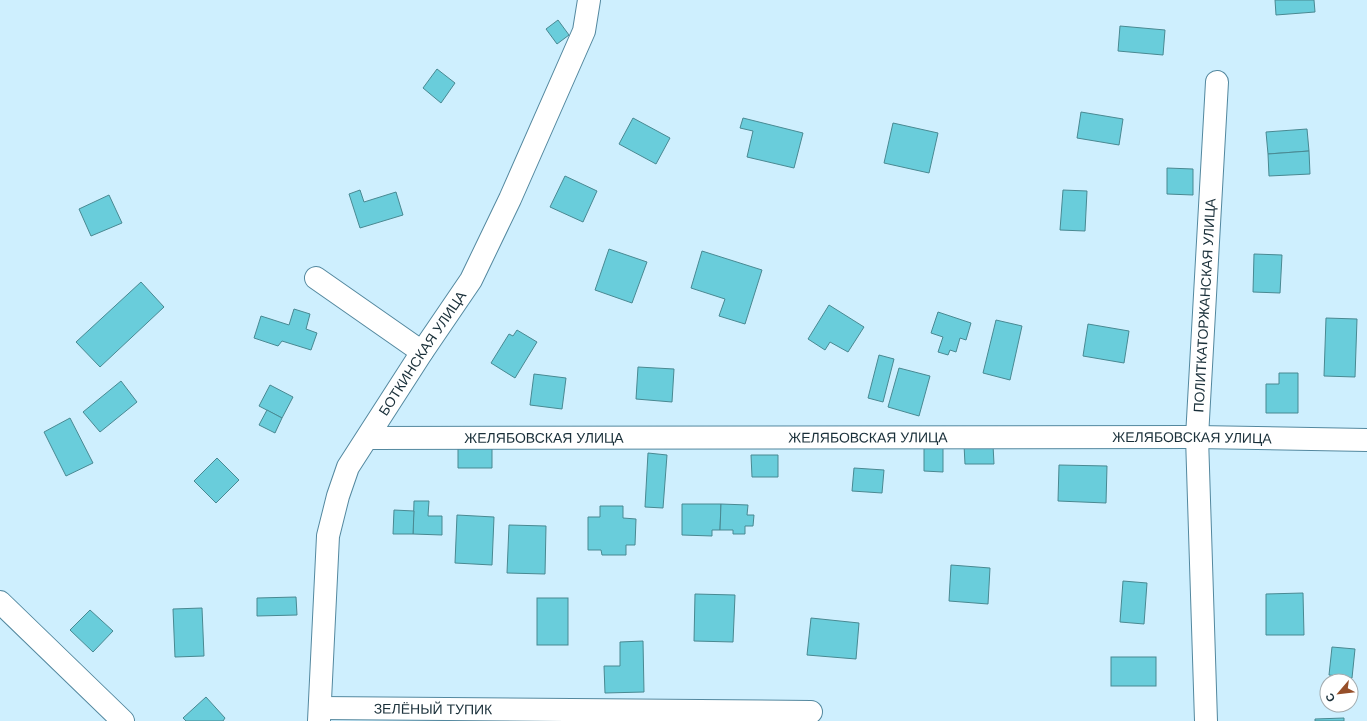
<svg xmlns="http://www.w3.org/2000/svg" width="1367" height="721" font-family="Arial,sans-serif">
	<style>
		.building { fill: #69cddb; stroke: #498992 }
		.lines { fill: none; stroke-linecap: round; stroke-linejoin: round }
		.minor-casing { stroke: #53889f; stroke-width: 24 }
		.minor { stroke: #fff; stroke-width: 22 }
		.labels { text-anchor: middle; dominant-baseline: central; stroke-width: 3; stroke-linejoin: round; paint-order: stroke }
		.street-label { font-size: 14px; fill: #192f39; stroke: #fff }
	</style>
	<rect width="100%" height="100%" fill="#ceeffe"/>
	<g class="building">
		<path d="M1275 0H1314L1315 12 1276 15Z"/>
		<path d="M558 20 569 35 557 44 546 29Z"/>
		<path d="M1120 26 1165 30 1163 55 1118 51Z"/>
		<path d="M437 69 455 83 441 103 423 88Z"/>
		<path d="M1081 112 1123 119 1119 145 1077 138Z"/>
		<path d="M633 118 670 138 656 164 619 144Z"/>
		<path d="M743 118 803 133 794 168 747 157 753 131 740 128Z"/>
		<path d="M893 123 938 133 929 173 884 163Z"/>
		<path d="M1307 129 1309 151 1268 154 1266 132Z"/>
		<path d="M1309 151 1310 174 1269 176 1268 154Z"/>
		<path d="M1167 168 1193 169V195L1167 194Z"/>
		<path d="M565 176 597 191 583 222 550 207Z"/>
		<path d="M360 190 364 202 396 192 403 215 360 228 349 194Z"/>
		<path d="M1063 190 1087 191 1085 231 1060 230Z"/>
		<path d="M109 195 122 223 91 236 79 209Z"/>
		<path d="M609 249 647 262 632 303 595 290Z"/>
		<path d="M702 251 762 270 745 324 719 316 725 299 691 288Z"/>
		<path d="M1254 254 1282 255 1280 293 1253 292Z"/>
		<path d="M141 282 164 307 100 367 76 342Z"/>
		<path d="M829 305 864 327 848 352 830 342 825 350 808 339Z"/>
		<path d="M294 309 310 314 306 329 317 333 311 350 282 341 278 346 254 338 261 316 289 325Z"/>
		<path d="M938 312 971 323 966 340 960 338 956 352 950 350 948 355 938 352 943 337 931 333Z"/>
		<path d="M1326 318 1357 319 1355 377 1324 376Z"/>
		<path d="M996 320 1022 326 1010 380 983 373Z"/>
		<path d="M1088 324 1129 331 1124 363 1083 356Z"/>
		<path d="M517 330 537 342 515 378 491 363 509 334 513 336Z"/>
		<path d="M879 355 894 359 883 402 868 398Z"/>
		<path d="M638 367 674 369 672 402 636 399Z"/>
		<path d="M899 368 930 376 919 416 888 407Z"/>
		<path d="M1279 373H1298V413H1266V384H1279Z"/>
		<path d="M534 374 566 378 562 409 530 405Z"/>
		<path d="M121 381 137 402 100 432 83 412Z"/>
		<path d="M270 385 293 397 282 418 259 406Z"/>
		<path d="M267 410 282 418 275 433 259 425Z"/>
		<path d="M70 418 93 463 66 476 44 432Z"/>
		<path d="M492 440V468H458V441Z"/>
		<path d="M964 445H993L994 464H965Z"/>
		<path d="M924 446H943V472L924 471Z"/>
		<path d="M648 453 667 455 663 508 645 507Z"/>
		<path d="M751 455H778V477H752Z"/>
		<path d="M217 458 239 480 216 503 194 481Z"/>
		<path d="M1059 465 1107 466 1106 503 1058 501Z"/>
		<path d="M854 468 884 470 882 493 852 491Z"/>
		<path d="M414 501H429L428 516H442V535L413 534Z"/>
		<path d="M682 504H721L720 530H712V536L682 535Z"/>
		<path d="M721 504 748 505 747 515H754L753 526H745V534H733V530H720Z"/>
		<path d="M600 506H623V518L636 519 635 545H626V555H602L601 550H588V517H600Z"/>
		<path d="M394 510 414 511 413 534H393Z"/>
		<path d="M457 515 494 517 492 565 455 563Z"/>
		<path d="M509 525 546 526 545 574 507 573Z"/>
		<path d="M951 565 990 568 988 604 949 601Z"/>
		<path d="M1123 581 1147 583 1144 624 1120 622Z"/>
		<path d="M1303 593 1304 635H1266V594Z"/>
		<path d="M695 594 735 595 733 642 694 641Z"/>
		<path d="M296 597 297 615 257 616V598Z"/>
		<rect x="537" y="598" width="31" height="47"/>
		<path d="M202 608 204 656 175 657 173 609Z"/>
		<path d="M90 610 113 631 93 652 70 630Z"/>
		<path d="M811 618 859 623 856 659 807 655Z"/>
		<path d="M643 641 644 692 605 693 604 666H620V642Z"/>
		<path d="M1332 647 1355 649 1352 678 1329 675Z"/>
		<rect x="1111" y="657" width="45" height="29"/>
		<path d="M206 697 225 718 223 721H186L183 718Z"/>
		<path d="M1344 718V721H1315V719Z"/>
	</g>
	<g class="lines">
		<defs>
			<g id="minor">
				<path d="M316 278 422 352"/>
				<path id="s1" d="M368 438 1197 437 1367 440"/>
				<path d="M0 602 123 721"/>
				<path id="s2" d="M320 708 811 712"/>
				<path id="s3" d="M319 721 328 536 338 496 348 467 422 352 471 280 510 199 584 31 589 0"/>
				<path id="s4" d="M1206 721 1197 437 1217 82"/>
			</g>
		</defs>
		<use href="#minor" class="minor-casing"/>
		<use href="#minor" class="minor"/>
	</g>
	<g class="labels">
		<g class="street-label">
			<text stroke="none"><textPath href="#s4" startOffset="416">ПОЛИТКАТОРЖАНСКАЯ УЛИЦА</textPath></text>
			<text stroke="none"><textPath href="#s3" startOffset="393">БОТКИНСКАЯ УЛИЦА</textPath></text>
			<text stroke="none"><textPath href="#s1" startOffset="176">ЖЕЛЯБОВСКАЯ УЛИЦА</textPath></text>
			<text stroke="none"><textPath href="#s1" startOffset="500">ЖЕЛЯБОВСКАЯ УЛИЦА</textPath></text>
			<text stroke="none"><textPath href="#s1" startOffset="824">ЖЕЛЯБОВСКАЯ УЛИЦА</textPath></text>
			<text stroke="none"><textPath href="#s2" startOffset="113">ЗЕЛЁНЫЙ ТУПИК</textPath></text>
		</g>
	</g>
	<g transform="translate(1339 693) rotate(242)"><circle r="19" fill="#ffffff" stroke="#a3acb0"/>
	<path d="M0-3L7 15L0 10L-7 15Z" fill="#964f29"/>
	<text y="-6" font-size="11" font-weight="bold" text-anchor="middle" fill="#192f39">С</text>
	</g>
</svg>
